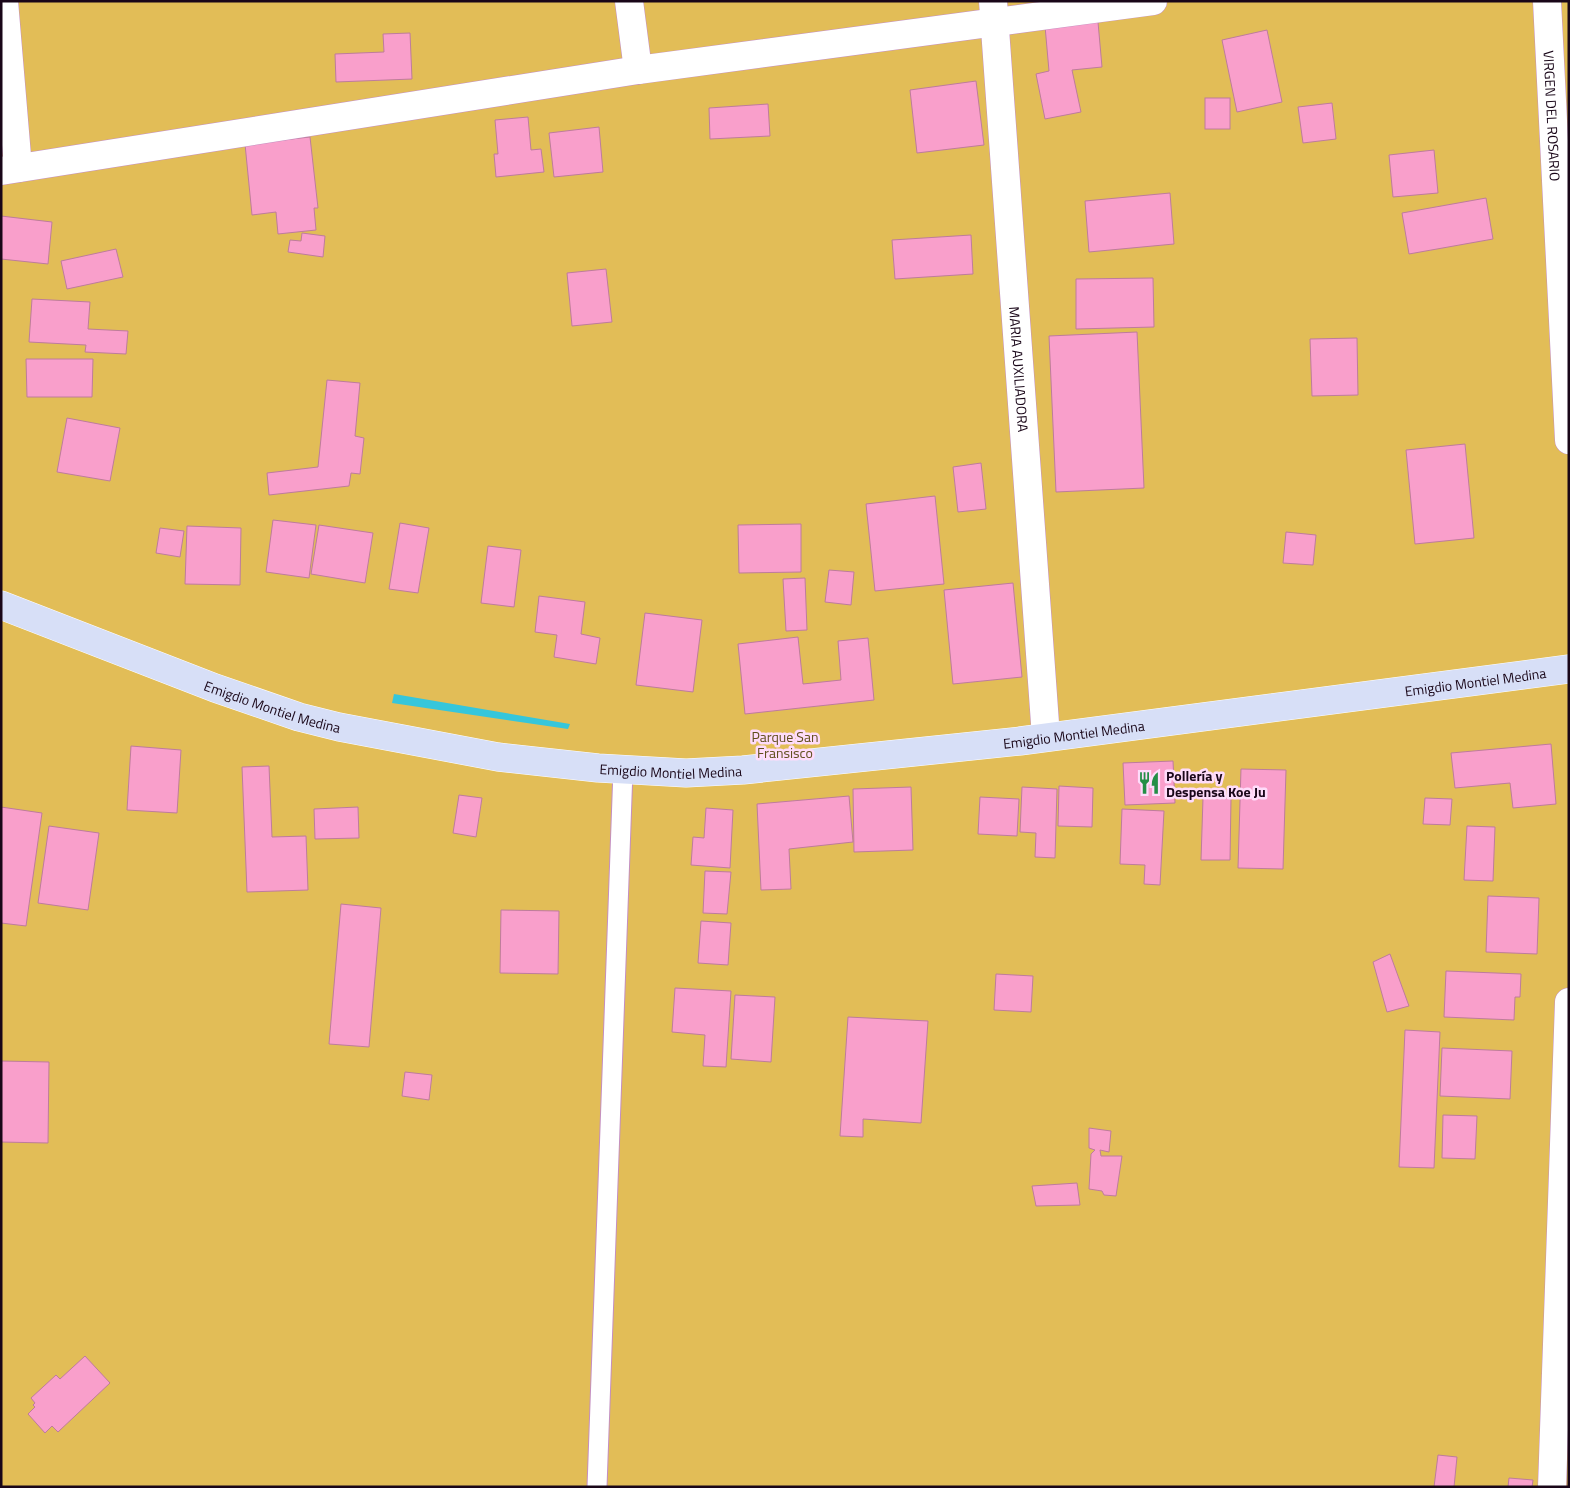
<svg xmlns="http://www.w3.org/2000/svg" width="1570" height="1488" font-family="'Titillium Web',sans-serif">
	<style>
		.green { fill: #e2bd57 }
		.water { fill: #36c6db }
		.building { fill: #f99fcb; stroke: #be7c9c }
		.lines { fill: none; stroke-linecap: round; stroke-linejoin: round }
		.lane-casing { stroke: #c48fc0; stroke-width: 21 }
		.street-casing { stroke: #c48fc0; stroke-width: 29 }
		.primary-casing { stroke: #fff; stroke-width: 29 }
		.lane { stroke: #fff; stroke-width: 19 }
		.street { stroke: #fff; stroke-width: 28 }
		.primary { stroke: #d7dff7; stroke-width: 28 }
		.labels { text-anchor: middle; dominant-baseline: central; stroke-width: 5; stroke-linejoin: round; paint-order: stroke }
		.street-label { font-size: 14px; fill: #190618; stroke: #fedcfa }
		.park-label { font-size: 14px; fill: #604e1c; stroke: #fedcfa }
		.poi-label { font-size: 14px; font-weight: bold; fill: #190618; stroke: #fedcfa; text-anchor: start }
	</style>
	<rect width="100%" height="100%" fill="#fedcfa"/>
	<rect class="green" x="1" y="1" width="1568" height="1486"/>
	<path class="water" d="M394 694 570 724 568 729 392 703Z"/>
	<g class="building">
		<path d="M1098 22 1102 67 1072 70 1081 112 1045 119 1036 74 1049 71 1045 26Z"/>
		<path d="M1267 30 1282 102 1237 112 1222 40Z"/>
		<path d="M410 33 412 79 336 82 335 54 384 52 383 34Z"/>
		<path d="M976 81 984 145 917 153 910 90Z"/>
		<rect x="1205" y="98" width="25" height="31"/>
		<path d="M1332 103 1336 139 1303 143 1298 107Z"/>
		<path d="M768 104 770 136 710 139 709 108Z"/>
		<path d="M528 117 531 150 541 149 544 172 496 177 494 154H498L495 120Z"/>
		<path d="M599 127 603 172 554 177 549 133Z"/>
		<path d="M310 137 318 208H314L316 230 278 234 276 212 252 215 245 144Z"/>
		<path d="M1434 150 1438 193 1393 197 1389 155Z"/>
		<path d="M1170 193 1174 244 1089 252 1085 201Z"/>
		<path d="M1486 198 1493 239 1409 254 1402 213Z"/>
		<path d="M1 216 52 222 48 264 1 259Z"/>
		<path d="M302 233 325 236 323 257 288 252 290 240 301 241Z"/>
		<path d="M971 235 973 274 895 279 892 240Z"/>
		<path d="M116 249 123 277 67 289 61 261Z"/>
		<path d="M606 269 612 322 572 326 567 273Z"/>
		<path d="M1153 278 1154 327 1076 329V279Z"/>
		<path d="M32 299 90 302 88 329 128 331 126 354 85 352 86 345 29 342Z"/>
		<path d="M1137 332 1144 488 1056 492 1049 336Z"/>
		<path d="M1357 338 1358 395 1312 396 1310 339Z"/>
		<path d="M26 359H93L92 397H27Z"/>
		<path d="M327 380 360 383 355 436 364 438 360 474 351 473 349 486 269 495 267 473 318 467Z"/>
		<path d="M67 418 120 428 110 481 57 472Z"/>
		<path d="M1465 444 1474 538 1415 544 1406 450Z"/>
		<path d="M981 463 986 509 958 512 953 467Z"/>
		<path d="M935 496 944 584 875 591 866 504Z"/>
		<path d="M273 520 316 525 309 578 266 572Z"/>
		<path d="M400 523 429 528 418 593 389 589Z"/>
		<path d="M801 524V572L739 573 738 525Z"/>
		<path d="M319 525 373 533 365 583 311 574Z"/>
		<path d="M187 526 241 528 240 585 185 584Z"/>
		<path d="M160 528 184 531 180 557 156 553Z"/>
		<path d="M1286 532 1316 535 1313 565 1283 563Z"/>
		<path d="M488 546 521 550 514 607 481 603Z"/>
		<path d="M829 570 854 572 851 605 825 602Z"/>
		<path d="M805 578 807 630 786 631 783 579Z"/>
		<path d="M1013 583 1022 677 953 684 944 590Z"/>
		<path d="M539 596 585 602 581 634 600 638 596 664 554 657 557 635 535 632Z"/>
		<path d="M645 613 702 620 693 692 636 685Z"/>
		<path d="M798 637 803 684 841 680 838 641 868 638 874 700 745 714 738 644Z"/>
		<path d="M1551 744 1556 804 1513 808 1510 783 1455 788 1451 753Z"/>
		<path d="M131 746 181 750 177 813 127 810Z"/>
		<path d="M1173 761 1175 803 1125 805 1123 763Z"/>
		<path d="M269 766 272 837 306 836 308 890 247 892 242 767Z"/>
		<path d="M1241 769 1286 770 1283 869 1238 868Z"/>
		<path d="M1059 786 1093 788 1092 827 1058 826Z"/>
		<path d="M911 787 913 850 854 852 853 789Z"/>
		<path d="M1022 787 1057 789 1055 858 1035 857 1036 833 1020 832Z"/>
		<path d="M459 795 482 798 476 837 453 833Z"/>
		<path d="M849 796 853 842 789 849 791 889 761 890 757 804Z"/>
		<path d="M980 797 1019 799 1017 836 978 834Z"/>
		<path d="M1203 798H1231L1230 860H1201Z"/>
		<path d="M1425 798 1452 799 1450 825 1423 824Z"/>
		<path d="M1 807 42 813 26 926 1 923Z"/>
		<path d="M358 807 359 838 315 839 314 809Z"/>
		<path d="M706 808 733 810 730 868 691 865 693 837 704 838Z"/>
		<path d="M1122 809 1164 811 1160 885 1144 884 1145 865 1120 864Z"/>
		<path d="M49 826 99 833 88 910 38 903Z"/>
		<path d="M1467 826 1495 827 1493 881 1464 880Z"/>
		<path d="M705 871 731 872 727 914 703 913Z"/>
		<path d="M1488 896 1539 898 1537 954 1486 952Z"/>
		<path d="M341 904 381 908 369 1047 329 1044Z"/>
		<path d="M501 910 559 911 558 974 500 973Z"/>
		<path d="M701 921 731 923 728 965 698 963Z"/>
		<path d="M1390 954 1409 1006 1387 1012 1373 962Z"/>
		<path d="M1446 971 1521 974 1520 997H1515L1514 1020 1444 1017Z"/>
		<path d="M996 974 1033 976 1031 1012 994 1010Z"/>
		<path d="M675 988 731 991 726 1067 703 1066 705 1035 672 1032Z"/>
		<path d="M735 995 775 997 771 1062 731 1059Z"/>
		<path d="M848 1017 928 1021 921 1123 863 1119V1137L840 1136Z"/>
		<path d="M1405 1030 1440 1032 1434 1168 1399 1167Z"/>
		<path d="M1442 1048 1512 1051 1510 1099 1440 1096Z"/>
		<path d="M1 1061 49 1062 48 1143 1 1142Z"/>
		<path d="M405 1072 432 1075 429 1100 402 1096Z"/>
		<path d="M1443 1115 1477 1116 1475 1159 1442 1158Z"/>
		<path d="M1089 1128 1111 1131 1109 1152 1100 1150 1101 1156H1122L1116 1196 1104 1195 1102 1191 1089 1189 1091 1154 1095 1150 1089 1148Z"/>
		<path d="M1077 1183 1080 1205 1036 1206 1032 1186Z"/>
		<path d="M85 1356 110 1383 58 1432 52 1426 45 1433 28 1414 35 1407 33 1405 35 1403 31 1398 56 1375 60 1379Z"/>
		<path d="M1438 1455 1457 1457 1454 1487H1434Z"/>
		<path d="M1509 1478 1533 1480 1532 1487H1508Z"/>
	</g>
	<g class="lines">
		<defs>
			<path id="lane" d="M597 1487 623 770"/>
			<g id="street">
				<path d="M4 1 18 168"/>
				<path d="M629 1 638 70"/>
				<path id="s1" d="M993 1 1046 737"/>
				<path id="s2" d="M1547 1 1569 440"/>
				<path d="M1 171 638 70 1153 1"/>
				<path d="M1552 1487 1569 1002"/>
			</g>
			<g id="primary">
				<path id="s3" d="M1 605 215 688 299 717 339 727 498 757 598 768 686 773 743 770 1020 741 1569 669"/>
			</g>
		</defs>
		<use href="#lane" class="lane-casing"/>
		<use href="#street" class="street-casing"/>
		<use href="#primary" class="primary-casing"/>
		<use href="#lane" class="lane"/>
		<use href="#street" class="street"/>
		<use href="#primary" class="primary"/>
	</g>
	<defs>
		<symbol id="restaurant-bare" viewBox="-9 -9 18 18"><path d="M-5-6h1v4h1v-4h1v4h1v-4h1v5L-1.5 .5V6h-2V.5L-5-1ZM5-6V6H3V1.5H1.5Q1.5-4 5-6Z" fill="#248e46" stroke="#fedcfa" stroke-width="2.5" paint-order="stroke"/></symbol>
	</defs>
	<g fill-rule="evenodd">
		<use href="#restaurant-bare" x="1133" y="767" width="32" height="32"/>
	</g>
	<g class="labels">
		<g class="street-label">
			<text stroke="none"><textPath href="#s2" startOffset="115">VIRGEN DEL ROSARIO</textPath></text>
			<text stroke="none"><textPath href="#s1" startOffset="369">MARIA AUXILIADORA</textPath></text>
			<text stroke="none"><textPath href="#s3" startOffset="1505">Emigdio Montiel Medina</textPath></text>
			<text stroke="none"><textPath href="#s3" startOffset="290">Emigdio Montiel Medina</textPath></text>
			<text stroke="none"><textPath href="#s3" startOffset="1100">Emigdio Montiel Medina</textPath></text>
			<text stroke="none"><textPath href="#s3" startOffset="695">Emigdio Montiel Medina</textPath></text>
		</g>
		<g class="park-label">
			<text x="785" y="736">Parque San<tspan x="785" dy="16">Fransisco</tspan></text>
		</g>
		<g class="poi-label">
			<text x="1166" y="775">Pollería y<tspan x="1166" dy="16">Despensa Koe Ju</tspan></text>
		</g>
	</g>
	<rect width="1570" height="1488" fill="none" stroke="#190618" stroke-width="5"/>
</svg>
